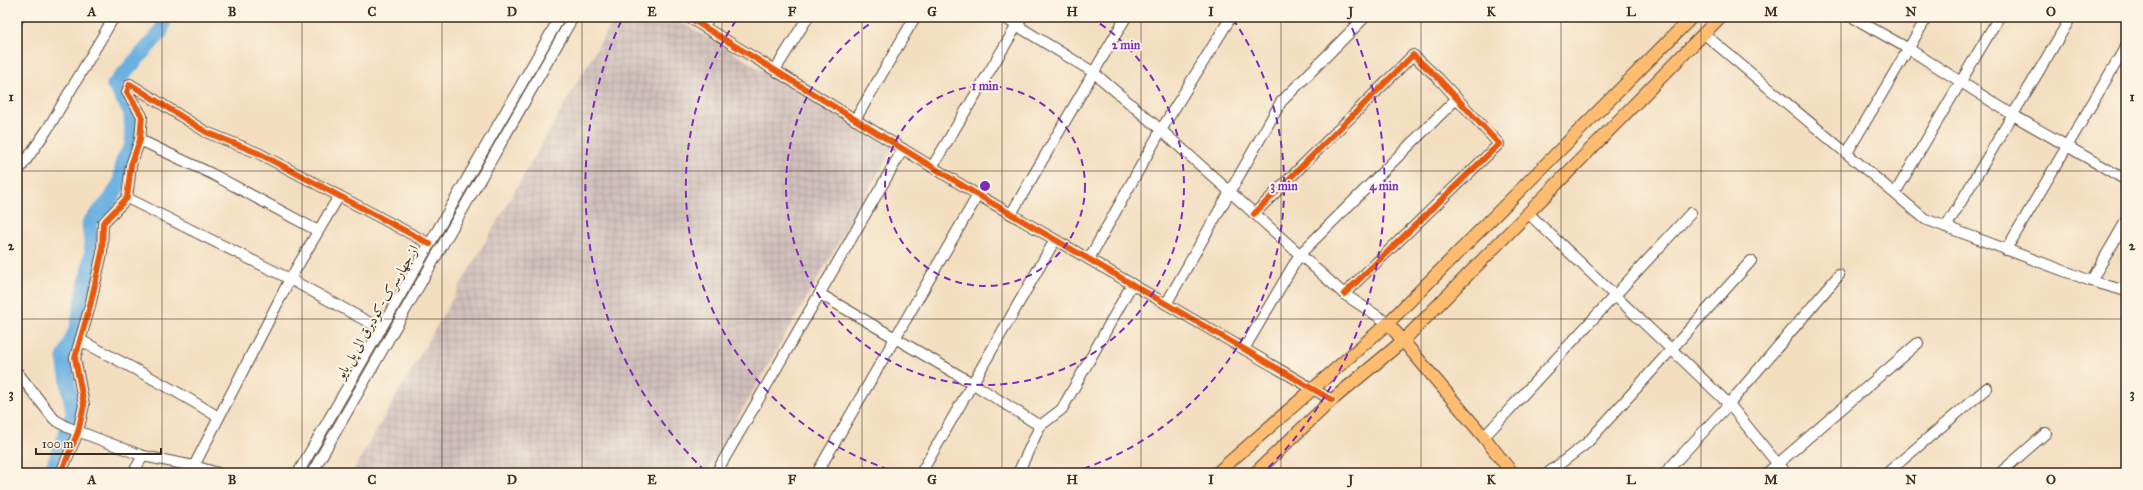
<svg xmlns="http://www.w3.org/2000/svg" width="2143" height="490" font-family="'IM FELL Great Primer',Amiri,serif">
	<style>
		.industrial { fill: url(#industrial-grid) }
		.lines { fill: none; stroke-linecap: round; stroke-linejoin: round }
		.river { stroke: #6bb0e1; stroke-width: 15 }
		.minor-casing { stroke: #574536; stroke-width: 12 }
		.major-casing { stroke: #574536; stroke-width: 14 }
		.minor { stroke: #fff; stroke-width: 10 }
		.major { stroke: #fdbc70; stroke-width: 12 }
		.cycleway-casing { stroke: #fcf5e5; stroke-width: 8 }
		.cycleway { stroke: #e8590c; stroke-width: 6 }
		.grid { fill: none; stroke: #3b2a1e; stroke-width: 1; stroke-opacity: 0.55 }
		.ring { fill: none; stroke: #7b2cbf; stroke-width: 2; stroke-dasharray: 7 5 }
		.labels { text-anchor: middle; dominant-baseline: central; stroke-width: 4; stroke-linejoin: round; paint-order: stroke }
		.street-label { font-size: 14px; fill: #3b2a1e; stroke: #fcf5e5 }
		.centre { fill: #7b2cbf; stroke: #fcf5e5; stroke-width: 2 }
		.ring-label { font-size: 12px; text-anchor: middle; font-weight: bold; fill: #7b2cbf; stroke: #fcf5e5; stroke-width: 4; stroke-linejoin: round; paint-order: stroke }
		.neatline { fill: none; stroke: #3b2a1e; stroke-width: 1.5 }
		.grid-label { font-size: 13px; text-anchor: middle; font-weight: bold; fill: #3b2a1e }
	</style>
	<defs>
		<pattern id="industrial-grid" width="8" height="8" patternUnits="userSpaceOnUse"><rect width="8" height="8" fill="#d0c0bc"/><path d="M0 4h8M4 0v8" fill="none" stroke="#b4a5a1"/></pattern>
	</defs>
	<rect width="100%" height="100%" fill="#fcf5e5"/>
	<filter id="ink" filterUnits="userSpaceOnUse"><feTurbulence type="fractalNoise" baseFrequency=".025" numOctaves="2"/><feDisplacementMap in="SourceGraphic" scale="8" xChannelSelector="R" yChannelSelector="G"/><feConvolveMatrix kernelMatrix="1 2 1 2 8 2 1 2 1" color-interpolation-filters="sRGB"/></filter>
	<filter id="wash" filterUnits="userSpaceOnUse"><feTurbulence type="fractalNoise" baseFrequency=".012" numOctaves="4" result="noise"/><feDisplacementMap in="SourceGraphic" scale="16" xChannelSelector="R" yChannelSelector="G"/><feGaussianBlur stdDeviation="0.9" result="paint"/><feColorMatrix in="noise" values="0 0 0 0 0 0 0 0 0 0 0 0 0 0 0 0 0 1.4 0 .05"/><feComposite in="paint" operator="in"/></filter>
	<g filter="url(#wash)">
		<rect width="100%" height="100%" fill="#f3dec0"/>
		<path class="industrial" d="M615 17H673L893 148 706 473H352Z"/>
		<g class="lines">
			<path class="river" d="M51 473 73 413 64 358 77 327 92 252 89 223 110 200 120 183 123 160 132 146 131 112 114 85 161 32 165 17"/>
		</g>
	</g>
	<g filter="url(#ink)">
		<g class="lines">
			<defs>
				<g id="minor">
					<path d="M688 17 978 195 1332 400"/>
					<path d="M1003 17 1093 72 1161 130 1344 294 1388 323"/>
					<path d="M1852 17 1909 49 2013 115 2126 180"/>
					<path d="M17 20 20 17"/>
					<path d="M704 26 709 17"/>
					<path d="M1703 33 1925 219 2091 281 2126 291"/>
					<path d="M775 70 808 17"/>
					<path d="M855 120 915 17"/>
					<path d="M140 140 212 174 318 231"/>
					<path d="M1847 153 1927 17"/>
					<path d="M932 167 1022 17"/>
					<path d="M17 173 47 130 114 17"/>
					<path d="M1895 193 1999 17"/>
					<path d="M127 198 290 279 381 329"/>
					<path d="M1011 214 1126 17"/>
					<path d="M1254 214 1413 55 1439 79 1499 144 1344 294"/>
					<path d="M1529 214 1729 404 1785 473"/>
					<path d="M1946 227 2071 17"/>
					<path d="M2006 250 2126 46"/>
					<path d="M1089 259 1161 130 1231 17"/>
					<path d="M2091 281 2126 221"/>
					<path d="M820 294 972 383 1040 426"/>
					<path d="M1166 304 1281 102 1365 17"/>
					<path d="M80 340C126 365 174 388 218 417"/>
					<path d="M1244 349 1300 254 1456 99"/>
					<path d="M17 372 54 419 67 427 143 456 194 466 218 473"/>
					<path d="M1484 437 1691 213"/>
					<path d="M194 466 290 279 339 196"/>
					<path d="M61 473 78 432 84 405 75 358 90 306 102 253 103 223 127 198 131 165 140 140 142 116 127 92 130 84 206 132 258 153 430 244"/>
					<path d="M133 473 143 456"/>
					<path d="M298 473 560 17"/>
					<path d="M312 473 573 17"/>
					<path d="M716 473 903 149"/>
					<path d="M817 473 978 195"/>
					<path d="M921 473 1055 240"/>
					<path d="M1018 473 1040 426 1062 409 1132 284"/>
					<path d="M1548 473 1587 443 1751 261"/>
					<path d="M1665 473 1729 404 1839 275"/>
					<path d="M1767 473 1918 343"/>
					<path d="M1887 473 1987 388"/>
					<path d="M2000 473 2046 433"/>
				</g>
				<g id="major">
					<path d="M1388 323 1484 437 1512 473"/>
					<path d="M1217 473 1388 323 1692 17"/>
					<path d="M1255 473 1332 400 1404 340 1720 17"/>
				</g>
			</defs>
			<use href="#minor" class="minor-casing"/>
			<use href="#major" class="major-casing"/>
			<use href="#minor" class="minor"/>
			<use href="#major" class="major"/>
			<defs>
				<g id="cycleway">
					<path d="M688 17 978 195 1332 400"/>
					<path d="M1254 214 1413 55 1439 79 1499 144 1344 294"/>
					<path d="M61 473 78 432 84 405 75 358 90 306 102 253 103 223 127 198 131 165 140 140 142 116 127 92 130 84 206 132 258 153 430 244"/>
				</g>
			</defs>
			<use href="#cycleway" class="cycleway-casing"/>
			<use href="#cycleway" class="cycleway"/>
		</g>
	</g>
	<path class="grid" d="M162 17V473M302 17V473M442 17V473M582 17V473M722 17V473M862 17V473M1002 17V473M1141 17V473M1281 17V473M1421 17V473M1561 17V473M1701 17V473M1841 17V473M1981 17V473M17 171H2126M17 319H2126"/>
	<g class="ring">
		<circle cx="985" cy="186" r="100"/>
		<path d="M1090 17A199 199 0 1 1 880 17"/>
		<path d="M900 473A299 299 0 0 1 737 19M1233 19A299 299 0 0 1 1070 473"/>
		<path d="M705 471A399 399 0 0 1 623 17M1347 17A399 399 0 0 1 1265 471"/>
	</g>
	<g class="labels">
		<g class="street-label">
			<text transform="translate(377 312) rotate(-60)">از جهارسرک-کودبرق الی پل بایو</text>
		</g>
	</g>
	<circle cx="985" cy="186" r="6" class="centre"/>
	<g class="ring-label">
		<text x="1126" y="49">2 min</text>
		<text x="985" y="90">1 min</text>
		<text x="1284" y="190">3 min</text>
		<text x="1384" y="190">4 min</text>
	</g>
	<rect width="2143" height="490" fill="none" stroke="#fcf5e5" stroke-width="44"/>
	<path d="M36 448v6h125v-6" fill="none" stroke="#3b2a1e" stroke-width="2"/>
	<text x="42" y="448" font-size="12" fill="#3b2a1e" stroke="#fcf5e5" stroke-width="3" paint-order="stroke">100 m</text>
	<rect x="22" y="22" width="2099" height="446" class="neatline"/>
	<g class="grid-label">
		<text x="92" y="16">A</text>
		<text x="232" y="16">B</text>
		<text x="372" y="16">C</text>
		<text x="512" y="16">D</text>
		<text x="652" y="16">E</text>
		<text x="792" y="16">F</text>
		<text x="932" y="16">G</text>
		<text x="1072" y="16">H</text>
		<text x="1211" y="16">I</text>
		<text x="1351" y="16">J</text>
		<text x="1491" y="16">K</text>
		<text x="1631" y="16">L</text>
		<text x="1771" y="16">M</text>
		<text x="1911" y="16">N</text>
		<text x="2051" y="16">O</text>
		<text x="11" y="101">1</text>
		<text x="2132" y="101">1</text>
		<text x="11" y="250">2</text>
		<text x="2132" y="250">2</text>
		<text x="11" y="398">3</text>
		<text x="2132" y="398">3</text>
		<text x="92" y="484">A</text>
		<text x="232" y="484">B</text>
		<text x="372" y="484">C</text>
		<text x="512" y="484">D</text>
		<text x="652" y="484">E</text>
		<text x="792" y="484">F</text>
		<text x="932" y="484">G</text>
		<text x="1072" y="484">H</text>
		<text x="1211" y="484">I</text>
		<text x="1351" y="484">J</text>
		<text x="1491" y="484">K</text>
		<text x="1631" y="484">L</text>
		<text x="1771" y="484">M</text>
		<text x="1911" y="484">N</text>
		<text x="2051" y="484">O</text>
	</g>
</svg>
